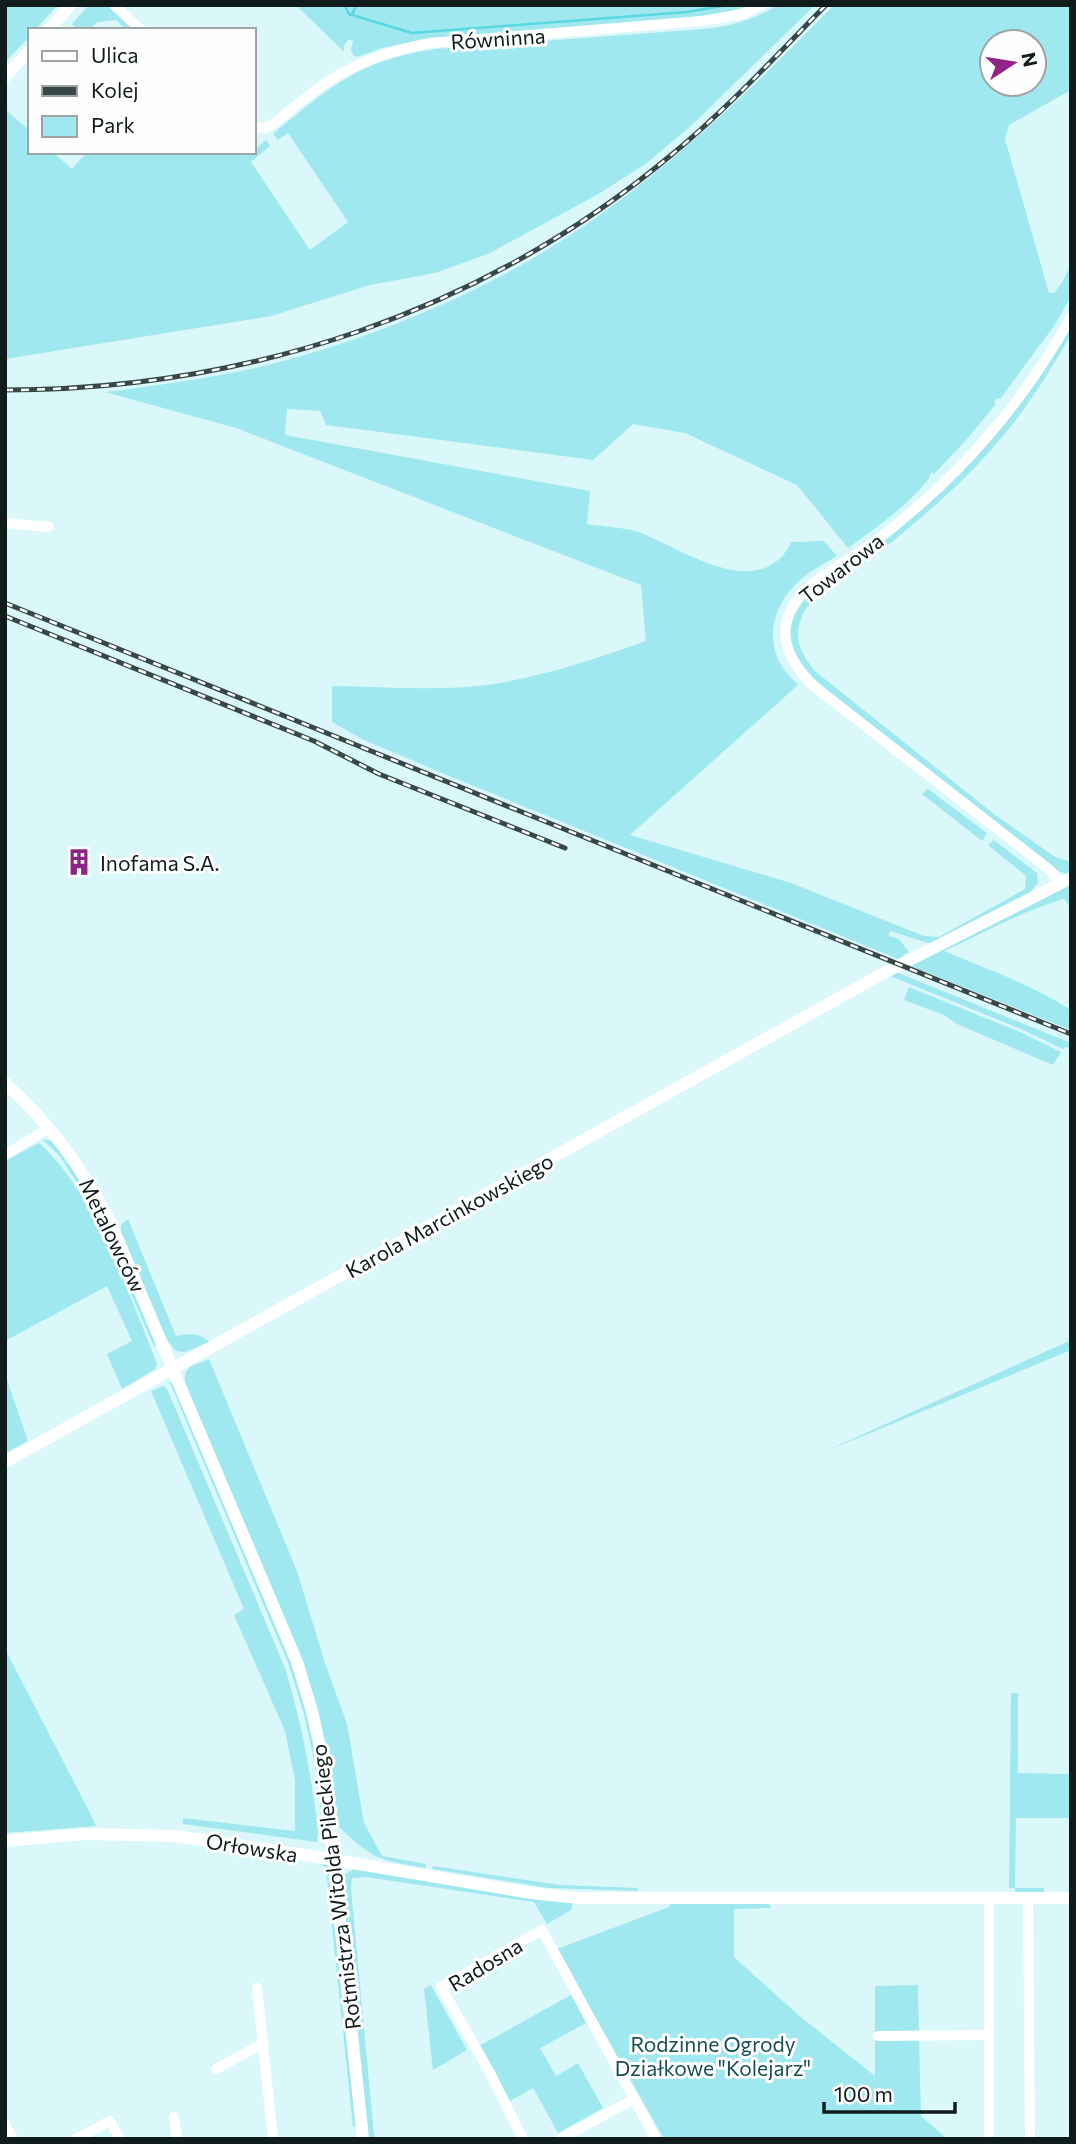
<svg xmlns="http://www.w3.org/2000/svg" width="1076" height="2144" font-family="Commissioner,sans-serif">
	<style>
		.green { fill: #9fe8ef; fill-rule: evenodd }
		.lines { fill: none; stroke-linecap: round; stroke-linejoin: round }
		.stream { stroke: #58d8e3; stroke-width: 2.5 }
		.street { stroke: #fff; stroke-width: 10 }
		.secondary { stroke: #fff; stroke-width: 12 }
		.rail-casing { stroke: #384748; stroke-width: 5 }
		.rail { stroke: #fefefe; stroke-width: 2.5; stroke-dasharray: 8; stroke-linecap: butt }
		.labels { text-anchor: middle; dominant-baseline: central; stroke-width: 6; stroke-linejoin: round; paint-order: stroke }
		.street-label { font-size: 21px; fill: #101b1c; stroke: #fefefe }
		.poi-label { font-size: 21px; fill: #101b1c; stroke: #fefefe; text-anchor: start }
		.park-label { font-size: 21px; fill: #174f53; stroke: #fefefe }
	</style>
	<rect width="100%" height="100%" fill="#daf7fa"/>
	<g class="green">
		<path d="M5 5H58L35 30H30V36L5 62Z"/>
		<path d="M89 5H107L134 30H126L116 20 97 22 89 30H78L72 24Z"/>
		<path d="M296 5H751L721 14 634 23 430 38 382 48 357 57 354 56 351 50 353 41 349 39 344 45V52Z"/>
		<path d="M778 5H815L693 124 647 163 600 193 490 253 435 273 370 285 271 316 5 359V109L30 131V152H53L72 169 87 152H243L246 156 254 152V150L266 140 270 146 251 162 310 250 348 222 288 133 278 140 273 134C331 86 358 61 435 49L704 29C732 26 754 20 778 5Z"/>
		<path d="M834 5H1071V90L1009 125 1005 139 1049 293H1054L1063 281 1071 265V296L1054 326 1000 399 997 398 994 402 996 404 967 439 934 474 932 472 929 476 930 477C908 506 877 527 848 548L797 485 685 433 633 424 593 460 326 425 320 411 287 409 285 435 590 491 587 524C604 527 625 527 641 533 678 547 741 592 778 560 784 556 788 548 791 542L824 541 837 556C824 564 807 572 796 584 777 602 766 633 778 659 782 669 791 677 798 685L630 835 791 883 924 936 939 937 1025 889 1026 876 988 845 994 840 1037 873 1038 883 1031 891 1032 893 931 944 890 931 889 936 899 939 909 952 898 959 442 773 364 740 332 722V686C387 687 446 692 500 683 551 674 598 658 646 641L641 585 236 428 105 392C154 386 203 379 251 369 334 350 428 315 503 275 630 208 734 107 834 5ZM992 42H1034V84H992Z"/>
		<path d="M1071 326V335C1050 370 1029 406 1002 437 972 474 934 507 898 537 872 559 818 585 803 614 792 637 801 655 816 672L994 814 1055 857 1071 862 1070 874 1060 872 823 687C805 670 785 649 792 623 802 589 843 570 869 551 952 492 1019 414 1071 326Z"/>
		<path d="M928 789 987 833 982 841 922 794Z"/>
		<path d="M1071 884V908L1064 899C1022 911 983 933 944 951 987 969 1032 985 1071 1010V1030L908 965Z"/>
		<path d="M896 972 1071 1043V1049L1065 1047 1063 1049 1021 1029 890 976Z"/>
		<path d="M909 987 1020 1032 1061 1052 1053 1065 957 1024 944 1015 904 1000Z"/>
		<path d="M42 1139 52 1141C100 1202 128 1274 158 1345L154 1346 92 1206 59 1155Z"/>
		<path d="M39 1143C93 1190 130 1296 157 1364L155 1369 122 1389 107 1354 132 1341 107 1286 5 1341V1161Z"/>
		<path d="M128 1219 176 1336C189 1334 199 1332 209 1342L185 1352 176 1351 166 1339 120 1232 122 1224Z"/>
		<path d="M1071 1340V1350L824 1452Z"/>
		<path d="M209 1359 297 1571 325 1663 347 1724 364 1823 382 1856 426 1864V1868C379 1860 374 1860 339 1827H336L330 1771 299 1652 185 1383C183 1364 197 1365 209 1359Z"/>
		<path d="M5 1374 28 1441 5 1453Z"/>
		<path d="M167 1381 172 1383 293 1663 320 1763 327 1827 323 1828 315 1765 304 1714 289 1665 171 1385Z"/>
		<path d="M164 1386 168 1391 285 1668C302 1724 311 1773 318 1831L317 1842 183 1824V1818L295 1831V1780L285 1731 234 1615 244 1609 151 1391Z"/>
		<path d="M5 1649 90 1813 96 1826 5 1833Z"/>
		<path d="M1011 1693H1018V1773L1071 1774V1818H1016L1015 1888H1044V1892H1015V1888H1009Z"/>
		<path d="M318 1861 326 1864 330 1868 357 2126 353 2127 326 1869Z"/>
		<path d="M433 1866 560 1885 638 1888V1891L549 1888 432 1869Z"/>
		<path d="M356 1868 571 1901 573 1904 571 1910 547 1924 534 1902 366 1877 352 1878 351 1888 374 2135 376 2139H368L342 1884 345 1874Z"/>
		<path d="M768 1902 771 1908 734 1909V1957L797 2014 875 2076V2040H919L921 2116 947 2139H664L557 1949 669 1907 671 1903Z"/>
		<path d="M431 1985 467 2050 433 2070 424 1989Z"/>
		<path d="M918 1985 919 2033H875V1986Z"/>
		<path d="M571 1995 586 2023 540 2048 556 2076 578 2063 603 2108 558 2133 533 2088 510 2101 479 2046Z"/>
	</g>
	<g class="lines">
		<g class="stream">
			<path d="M345 6 349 14 412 33 687 12 728 5"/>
			<path d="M352 15 356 5"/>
		</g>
		<g class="street">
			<path d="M114 5 141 30"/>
			<path d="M254 127 265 128 275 123C326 78 363 55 431 43L702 21 743 14 762 5"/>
			<path d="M5 523 49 527"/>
			<path d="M1061 883 1050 870 810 683C792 662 777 640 790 611 804 583 838 567 863 550 879 539 894 527 909 514 974 460 1030 391 1071 317"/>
			<path d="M5 1155 49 1128"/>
			<path d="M1028 1898 1030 2139"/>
			<path d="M989 1899V2139"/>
			<path d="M257 1988 273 2139"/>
			<path d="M878 2036 989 2035"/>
			<path d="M216 2069 264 2043"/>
			<path d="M174 2117 177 2139"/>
			<path d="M5 2124 13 2139"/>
			<path d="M76 2139 110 2121 120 2139"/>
			<path d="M523 2139 489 2071 441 1987 542 1930 656 2139"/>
			<path d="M560 2139 634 2099"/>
		</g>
		<g class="secondary">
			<path d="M48 30 71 5"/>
			<path d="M5 77 30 50"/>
			<path d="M5 1083C49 1122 83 1169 110 1221L297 1662 312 1711 323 1761 363 2139"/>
			<path d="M5 1462 882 974 1071 878"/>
			<path d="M5 1841 85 1834 175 1836 305 1855 531 1893 579 1898H1071"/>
		</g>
		<defs>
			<g id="rail">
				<path d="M5 390C247 390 483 312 670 156 726 110 775 57 826 5"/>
				<path d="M5 603 1071 1034"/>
				<path d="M5 616 314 741 379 774 565 848"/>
			</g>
		</defs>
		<use href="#rail" class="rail-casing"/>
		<use href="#rail" class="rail"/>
	</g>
	<defs>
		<symbol id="building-bare" viewBox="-9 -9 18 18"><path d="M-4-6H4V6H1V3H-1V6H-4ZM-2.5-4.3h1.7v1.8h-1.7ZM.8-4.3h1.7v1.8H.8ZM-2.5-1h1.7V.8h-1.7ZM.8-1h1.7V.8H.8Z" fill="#8f2386" stroke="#fefefe" stroke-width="2.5" paint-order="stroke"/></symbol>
	</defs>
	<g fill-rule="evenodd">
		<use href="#building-bare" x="60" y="843" width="38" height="38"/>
	</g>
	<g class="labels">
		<g class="street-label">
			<text transform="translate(498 38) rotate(-4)">Równinna</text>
			<text transform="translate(841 568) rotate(-38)">Towarowa</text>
			<text transform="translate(449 1215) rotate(-29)">Karola Marcinkowskiego</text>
			<text transform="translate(113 1235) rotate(64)">Metalowców</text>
			<text transform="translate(252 1847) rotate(9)">Orłowska</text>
			<text transform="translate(335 1887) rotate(-97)">Rotmistrza Witolda Pileckiego</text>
			<text transform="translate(485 1964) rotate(-31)">Radosna</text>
		</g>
		<g class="poi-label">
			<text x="100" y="862">Inofama S.A.</text>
		</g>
		<g class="park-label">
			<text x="713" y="2043">Rodzinne Ogrody<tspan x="713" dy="24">Działkowe "Kolejarz"</tspan></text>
		</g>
	</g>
	<rect width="1076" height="2144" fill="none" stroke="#101b1c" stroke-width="14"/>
	<rect x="28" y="28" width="228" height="126" fill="#fefefe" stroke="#9fa3a4" stroke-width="2"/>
	<rect x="42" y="51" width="35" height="10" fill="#ffffff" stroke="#9fa3a4" stroke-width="2"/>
	<text x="91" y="63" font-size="21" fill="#101b1c">Ulica</text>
	<rect x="42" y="86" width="35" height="10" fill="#384748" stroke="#9fa3a4" stroke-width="2"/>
	<text x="91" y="98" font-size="21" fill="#101b1c">Kolej</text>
	<rect x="42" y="116" width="35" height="21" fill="#9fe8ef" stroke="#9fa3a4" stroke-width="2"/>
	<text x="91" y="133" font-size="21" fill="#101b1c">Park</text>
	<g transform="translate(1013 63) rotate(78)"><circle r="33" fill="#fefefe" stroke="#9fa3a4" stroke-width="2"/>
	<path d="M0-5L12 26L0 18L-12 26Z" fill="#8f2386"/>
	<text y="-10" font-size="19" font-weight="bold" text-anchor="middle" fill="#101b1c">N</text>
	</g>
	<path d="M824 2102v10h131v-10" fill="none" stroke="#101b1c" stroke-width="3.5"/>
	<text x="834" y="2102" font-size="21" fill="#101b1c" stroke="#fefefe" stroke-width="5" paint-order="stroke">100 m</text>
</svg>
